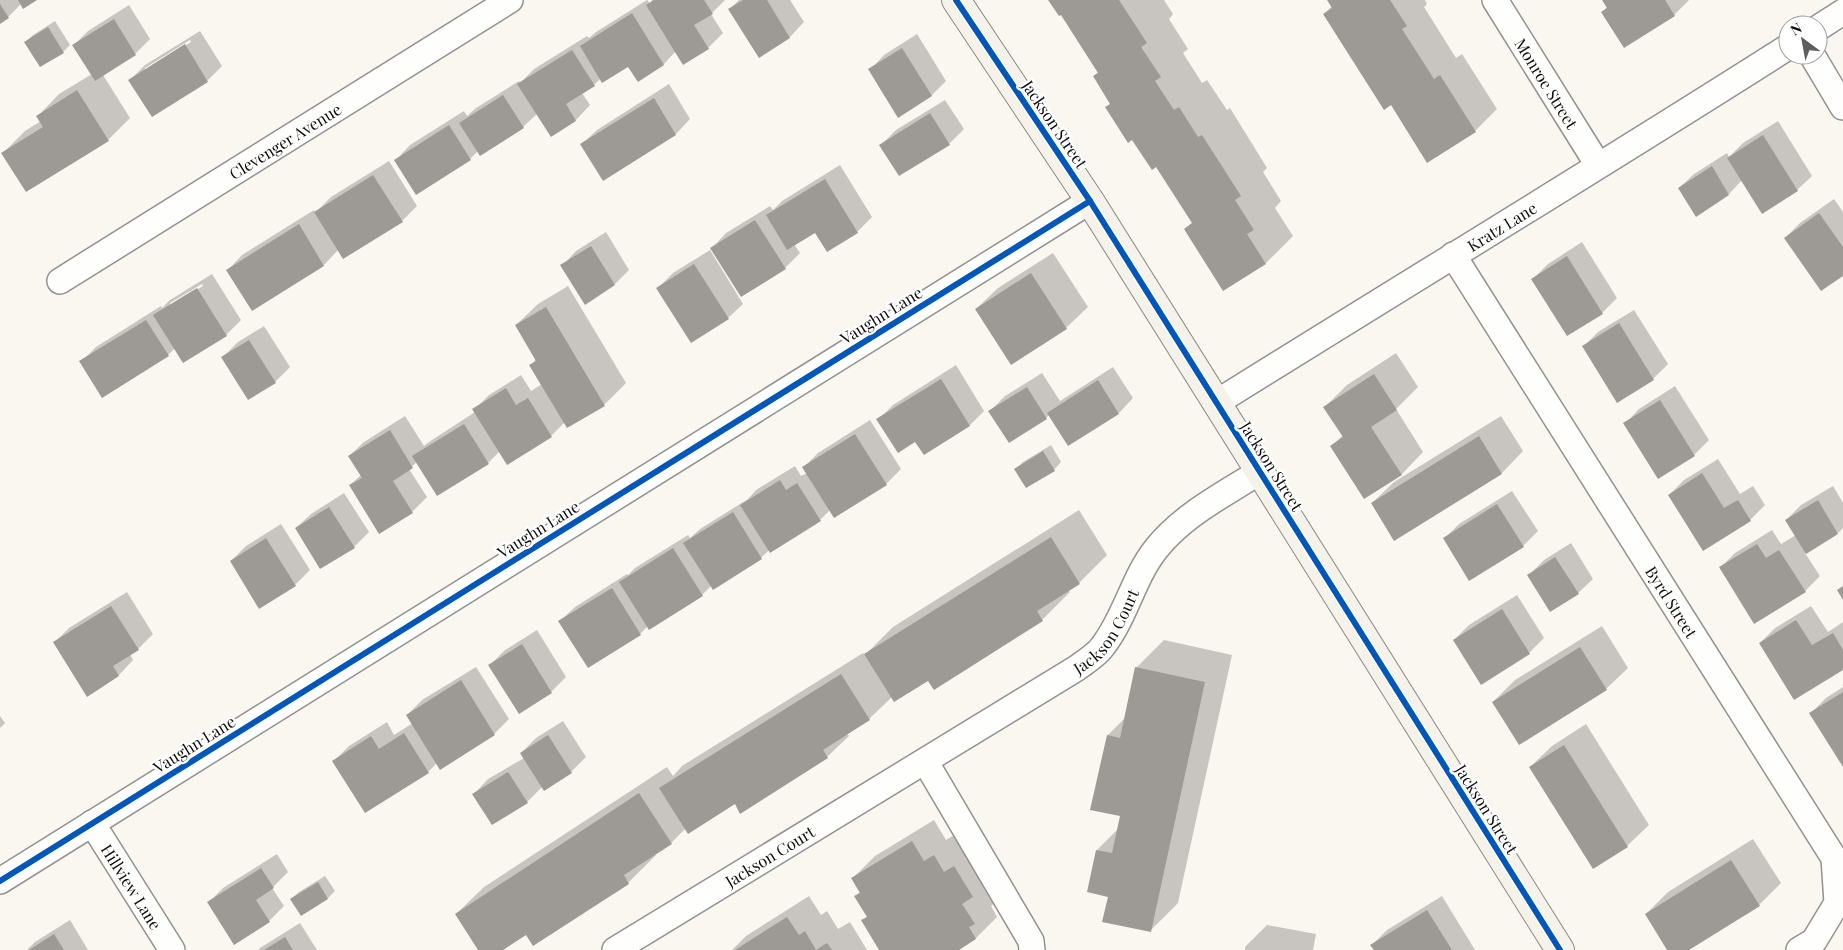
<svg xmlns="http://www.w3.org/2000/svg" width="1843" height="950" font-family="'Playfair Display',serif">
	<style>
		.shadow { fill: #0003; fill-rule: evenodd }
		.building { fill: #9d9a96 }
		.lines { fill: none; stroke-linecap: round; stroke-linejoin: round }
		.street-casing { stroke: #93928f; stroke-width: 28 }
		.secondary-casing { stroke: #8a8885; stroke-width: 30 }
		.street { stroke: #fefefd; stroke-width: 25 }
		.secondary { stroke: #f4f2e9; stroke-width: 28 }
		.cycleway-casing { stroke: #fff; stroke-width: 9 }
		.cycleway { stroke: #0057b8; stroke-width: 6 }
		.labels { text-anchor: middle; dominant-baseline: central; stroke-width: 5; stroke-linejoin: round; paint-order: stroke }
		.street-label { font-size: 16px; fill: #0c0c0c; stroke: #fff }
	</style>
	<rect width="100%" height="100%" fill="#faf7f0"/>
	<g class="shadow">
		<path d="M0 0H34L21 4 8 17 0 22Z"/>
		<path d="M647 0 650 3 652 0H725L711 14 723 33 708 48 676 51 664 64 638 80 629 65 601 78 594 85 582 93 590 105 576 120 551 136 537 114 523 127 478 151 470 159 396 160 410 145 464 111 467 116 476 108 519 81 520 83 534 69 587 36 589 38 596 32Z"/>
		<path d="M739 0H790L804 22 790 37 759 56 730 9Z"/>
		<path d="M1050 0H1164L1173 14 1169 19 1188 49 1183 53 1202 83 1207 80 1227 110 1230 108 1267 168 1263 172 1281 201 1275 208 1293 236 1265 264 1185 229 1193 222 1157 165 1111 103 1094 76 1099 71 1062 13Z"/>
		<path d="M1329 0H1425L1427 4 1424 7 1456 58 1462 54 1497 109 1475 131 1428 161 1391 104 1324 14 1332 6Z"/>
		<path d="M1603 0H1689L1674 15 1603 12 1607 7Z"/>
		<path d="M129 5 150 39 135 54 103 75 130 118 108 140 3 153 25 131 41 121 38 116 59 94 92 74 74 45 88 31Z"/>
		<path d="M55 21 70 45 63 52 26 42 33 35Z"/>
		<path d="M200 31 222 66 207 81 152 115 130 80 145 65ZM190 40 191 42 145 71V68Z"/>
		<path d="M917 34 946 81 932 95 899 116 870 70 884 55Z"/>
		<path d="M669 84 690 119 676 134 603 179 582 144 597 130Z"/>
		<path d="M945 100 964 129 949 144 881 145 896 130Z"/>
		<path d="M1778 121 1812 176 1797 190 1742 180 1729 194 1696 215 1679 188 1694 174 1727 153 1729 157 1743 143Z"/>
		<path d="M389 161 417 206 402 221 339 249 324 265 252 309 228 270 242 255 314 210 315 213 331 197Z"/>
		<path d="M840 165 872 217 857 232 816 231 794 244 800 253 785 268 712 248 726 233 770 206 773 210 782 201Z"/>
		<path d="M1834 199 1843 212V274L1785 238 1800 223Z"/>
		<path d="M606 232 629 270 615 284 562 266 576 251Z"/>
		<path d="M1582 242 1617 298 1602 313 1533 279 1548 264Z"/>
		<path d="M710 250 743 304 728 318 658 288 673 273Z"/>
		<path d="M1053 253 1088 307 1066 328 976 309 998 288Z"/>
		<path d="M212 274 241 320 226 335 175 348 168 355 81 362 96 347 161 306 162 308 170 300ZM202 284 203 286 170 306V303Z"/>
		<path d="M568 286 626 383 604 405 565 422 551 436 507 463 500 451 488 463 417 462 409 469 427 497 412 512 379 532 350 485 361 475 349 456 364 442 405 416 424 446 429 442 475 412 474 410 489 395 521 375 531 391 542 384 531 365 536 359 516 325 538 304Z"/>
		<path d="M1634 310 1668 364 1653 379 1583 347 1598 332Z"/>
		<path d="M264 326 290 367 275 382 223 357 238 342Z"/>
		<path d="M1396 353 1418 387 1396 409 1423 452 1402 474 1365 497 1332 446 1343 435 1325 407 1347 385Z"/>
		<path d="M956 365 984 411 970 425 916 440 878 420 893 405Z"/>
		<path d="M1113 367 1133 398 1119 413 1068 445 1049 415 1046 418 990 411 1005 396 1042 373 1060 401Z"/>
		<path d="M1675 386 1709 440 1694 455 1658 478 1625 424 1639 409Z"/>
		<path d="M1501 416 1523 451 1502 473 1394 539 1372 503 1394 482Z"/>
		<path d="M870 420 901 469 886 484 834 516 830 510 820 520 769 550 761 558 711 586 702 595 648 626 640 634 588 666 560 621 575 607 627 574 628 575 635 568 688 535 690 538 700 529 748 499 756 490 795 466 801 476 807 473 804 467 818 453Z"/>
		<path d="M1051 445 1061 462 1054 470 1016 469 1023 462Z"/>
		<path d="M1718 459 1740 494 1753 486 1765 505 1750 520 1669 495 1684 480Z"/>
		<path d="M1833 486 1843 503V528L1838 533 1805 553 1820 576 1805 591 1720 568 1735 553 1772 530 1781 544 1796 535 1786 520 1801 505Z"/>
		<path d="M1512 491 1538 531 1523 546 1444 539 1459 524Z"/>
		<path d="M344 493 369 532 354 547 296 528 311 514Z"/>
		<path d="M1079 510 1107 555 1079 583 1068 590 1070 592 1042 620 892 697 869 719 847 733 849 736 827 757 686 828 671 843 655 854 656 855 628 883 526 934 500 950H479L456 914 484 887 667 767 673 776 682 766 863 653 865 655 893 627Z"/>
		<path d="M281 524 310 570 295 585 260 607 231 561 246 546Z"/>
		<path d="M1571 543 1593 579 1578 593 1529 575 1544 560Z"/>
		<path d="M127 592 153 634 138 649 130 654 133 660 119 675 87 695 54 643 69 628Z"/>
		<path d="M1517 595 1544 638 1529 653 1454 640 1469 625Z"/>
		<path d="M1811 606 1828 632 1843 622V668L1760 643 1775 628Z"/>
		<path d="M1602 626 1628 668 1606 689 1493 702 1515 680Z"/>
		<path d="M537 630 566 677 551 692 490 665 505 650Z"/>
		<path d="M1164 640 1232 655 1178 903 1150 931 1109 896 1097 850 1118 829 1121 815 1108 735 1125 718 1136 668Z"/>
		<path d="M476 667 509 719 494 734 437 763 428 772 334 761 349 746 387 722 394 735 413 723 407 715 422 700Z"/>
		<path d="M1843 687V764L1811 713 1826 698Z"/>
		<path d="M0 716 5 723 0 728Z"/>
		<path d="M563 721 586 757 571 772 544 789 543 786 527 802 474 794 488 779 524 758 521 753 536 738Z"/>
		<path d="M1586 724 1649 825 1627 846 1530 767 1552 746Z"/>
		<path d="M934 820 946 840 956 834 996 902 991 906 997 917 976 938 956 950H880L863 921 868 916 856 896 861 891 853 878 875 856Z"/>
		<path d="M1753 839 1781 883 1759 905 1687 950H1669L1646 914 1668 892Z"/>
		<path d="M277 854 288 872 272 888 284 906 269 921 209 902 223 888Z"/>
		<path d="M325 876 335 891 328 898 301 915 291 899 299 892Z"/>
		<path d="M809 896 821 915 827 911 838 929 850 922 867 950H732L746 936Z"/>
		<path d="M1442 896 1475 950H1375L1372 945 1387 930Z"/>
		<path d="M70 920 88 950H27L35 942Z"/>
		<path d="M300 923 317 950H258L260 948Z"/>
		<path d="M1267 925 1316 934 1313 950H1245V947Z"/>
	</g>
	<g class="building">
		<path d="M18 0H37L23 9Z"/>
		<path d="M654 0H704L713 14 694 25 709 49 683 65 646 5Z"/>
		<path d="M743 0H767L790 38 759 58 728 9Z"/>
		<path d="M1048 0H1119L1147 43 1141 47 1161 77 1155 81 1174 110 1179 107 1198 137 1202 135 1241 196 1235 200 1254 230 1247 234 1266 264 1223 291 1184 229 1192 223 1156 167 1152 170 1132 140 1128 143 1105 107 1110 104 1093 76 1098 73 1061 15 1059 16Z"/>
		<path d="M1327 0H1390L1407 26 1402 29 1434 79 1440 75 1476 132 1427 163 1391 105 1384 110 1323 14 1332 8Z"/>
		<path d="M1602 0H1665L1675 16 1624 48 1601 12 1607 8Z"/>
		<path d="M0 4 9 18 0 24Z"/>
		<path d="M632 13 664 65 638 82 628 67 602 83 580 46Z"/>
		<path d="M114 19 136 55 95 81 72 45Z"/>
		<path d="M48 27 64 53 40 67 24 42Z"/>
		<path d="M185 44 208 82 152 117 128 80Z"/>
		<path d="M902 48 932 96 898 118 868 69Z"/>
		<path d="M572 50 595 86 566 104 576 121 551 137 517 84Z"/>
		<path d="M77 90 109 141 26 192 1 153 43 127 36 116Z"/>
		<path d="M503 95 524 128 480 156 459 123Z"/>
		<path d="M654 98 676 135 603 181 580 144Z"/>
		<path d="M930 113 950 145 899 176 879 145Z"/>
		<path d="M449 125 471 160 416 195 394 160Z"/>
		<path d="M1763 135 1798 191 1762 214 1727 158Z"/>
		<path d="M1712 166 1729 195 1696 217 1678 188Z"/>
		<path d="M373 175 403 222 343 259 314 212Z"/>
		<path d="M825 179 858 233 827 252 815 233 787 250 766 215Z"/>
		<path d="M1819 213 1843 247V276L1821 291 1784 238Z"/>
		<path d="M755 220 786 269 741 297 710 248Z"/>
		<path d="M299 224 324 266 252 311 226 270Z"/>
		<path d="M591 246 615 285 585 305 560 265Z"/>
		<path d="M1567 256 1603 314 1567 336 1531 279Z"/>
		<path d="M694 264 729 319 691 343 656 288Z"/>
		<path d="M1031 273 1067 329 1011 365 975 309Z"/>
		<path d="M197 288 227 336 183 363 153 315Z"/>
		<path d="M546 307 605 406 567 428 529 365 536 361 515 325Z"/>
		<path d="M146 320 169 356 102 398 79 361Z"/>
		<path d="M1619 323 1654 380 1617 403 1582 346Z"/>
		<path d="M249 340 276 383 248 400 221 357Z"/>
		<path d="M1374 374 1397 410 1371 427 1402 475 1364 499 1330 446 1343 437 1323 407Z"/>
		<path d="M941 379 970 426 924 455 915 442 898 453 876 419Z"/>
		<path d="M1098 380 1119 414 1068 446 1047 413Z"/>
		<path d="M1027 387 1047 419 1009 443 988 411Z"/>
		<path d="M506 388 516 405 528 398 552 437 507 465 472 409Z"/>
		<path d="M1660 400 1695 456 1658 479 1623 423Z"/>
		<path d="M464 424 489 464 437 496 412 456Z"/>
		<path d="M390 430 413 468 393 481 413 513 379 534 349 485 362 478 348 456Z"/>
		<path d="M855 434 887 485 834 518 802 467Z"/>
		<path d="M1479 436 1502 474 1394 541 1371 503Z"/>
		<path d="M1043 451 1055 471 1026 488 1014 469Z"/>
		<path d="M1702 473 1724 508 1738 500 1751 521 1703 551 1668 495Z"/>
		<path d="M780 480 786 490 797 483 821 521 770 553 740 505Z"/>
		<path d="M1818 500 1838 534 1806 554 1785 520Z"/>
		<path d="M1497 504 1524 547 1469 581 1443 538Z"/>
		<path d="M329 507 355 548 320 569 295 528Z"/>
		<path d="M733 512 762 559 713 590 683 543Z"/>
		<path d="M1051 537 1080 584 1037 611 1043 621 934 690 928 681 894 702 864 654Z"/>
		<path d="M266 538 296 586 259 609 230 561Z"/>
		<path d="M1757 544 1766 558 1779 550 1806 592 1754 624 1719 567Z"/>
		<path d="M673 548 703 596 649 630 619 582Z"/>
		<path d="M1555 557 1579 594 1550 612 1527 575Z"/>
		<path d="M1843 586V600L1837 590Z"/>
		<path d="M612 588 641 635 588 668 558 621Z"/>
		<path d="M111 606 139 650 113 666 119 676 87 697 53 642Z"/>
		<path d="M1502 609 1530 654 1481 685 1453 640Z"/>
		<path d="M1796 620 1812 645 1833 633 1843 650V670L1794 700 1759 643Z"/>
		<path d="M522 644 552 693 519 714 488 665Z"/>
		<path d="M1580 647 1607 690 1519 745 1492 702Z"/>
		<path d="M1135 667 1205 682 1151 932 1102 922 1108 897 1087 892 1096 850 1112 853 1120 816 1090 810 1107 735 1120 738Z"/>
		<path d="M841 674 870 720 823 750 828 758 740 814 735 804 688 834 659 788Z"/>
		<path d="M461 680 495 735 440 770 406 715Z"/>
		<path d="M1843 692V767L1809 713Z"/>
		<path d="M404 733 429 773 365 813 332 761 371 736 379 749Z"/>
		<path d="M548 735 572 773 544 791 520 753Z"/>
		<path d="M1564 745 1628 847 1593 869 1529 767Z"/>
		<path d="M508 772 528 803 492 825 472 794Z"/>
		<path d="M639 793 672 844 624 875 629 884 533 946 526 935 503 950H478L455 914Z"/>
		<path d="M912 841 924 861 934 855 944 872 954 866 973 897 962 904 975 924 969 927 976 939 959 950H879L861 920 867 917 854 896 860 893 851 878Z"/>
		<path d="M1731 860 1760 906 1689 950H1667L1645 914Z"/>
		<path d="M261 868 274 888 256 900 270 922 234 945 207 902Z"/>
		<path d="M318 882 328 899 301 916 290 899Z"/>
		<path d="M1427 910 1452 950H1374L1370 945Z"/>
		<path d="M787 917 799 935 805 931 816 950 827 943 832 950H735Z"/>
		<path d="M54 934 64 950H29Z"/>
		<path d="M285 937 293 950H264Z"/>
	</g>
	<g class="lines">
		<defs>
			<g id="street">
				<path id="s1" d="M1495 0 1598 165"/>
				<path d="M1818 28 1843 12"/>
				<path d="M1812 55 1843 107"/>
				<path id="s2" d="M1453 255 1834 858 1837 903 1814 941 1799 950"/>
				<path id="s3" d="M60 281 510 0"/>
				<path id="s4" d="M1216 403C1406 284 1598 168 1788 47"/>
				<path d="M925 761 1031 941 1032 950"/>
				<path id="s5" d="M92 823 172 950"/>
				<path d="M0 881 1090 201"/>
				<path id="s6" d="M615 950 1077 668C1086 661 1097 655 1103 646 1126 616 1133 578 1156 549 1183 515 1223 495 1259 472"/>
			</g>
			<path id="secondary" d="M956 0 1090 201 1560 950"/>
		</defs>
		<use href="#street" class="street-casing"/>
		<use href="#secondary" class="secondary-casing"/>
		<use href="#street" class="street"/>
		<use href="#secondary" class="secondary"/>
		<defs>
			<g id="cycleway">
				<path d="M956 0 1090 201 1560 950"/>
				<path d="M0 881 1090 201"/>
			</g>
		</defs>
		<use href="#cycleway" class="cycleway-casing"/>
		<use href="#cycleway" class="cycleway"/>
	</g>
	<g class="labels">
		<g class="street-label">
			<text stroke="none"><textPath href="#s1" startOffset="98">Monroe Street</textPath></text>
			<text transform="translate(1055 124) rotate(56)">Jackson Street</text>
			<text stroke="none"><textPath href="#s3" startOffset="265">Clevenger Avenue</textPath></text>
			<text stroke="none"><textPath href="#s4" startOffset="336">Kratz Lane</textPath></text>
			<text transform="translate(881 315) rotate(-32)">Vaughn Lane</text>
			<text transform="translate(1272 466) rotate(58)">Jackson Street</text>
			<text transform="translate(538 529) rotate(-32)">Vaughn Lane</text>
			<text stroke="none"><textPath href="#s2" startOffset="410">Byrd Street</textPath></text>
			<text stroke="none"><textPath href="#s6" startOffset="589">Jackson Court</textPath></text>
			<text transform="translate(194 744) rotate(-32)">Vaughn Lane</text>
			<text transform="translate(1487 809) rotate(58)">Jackson Street</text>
			<text stroke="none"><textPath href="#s6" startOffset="181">Jackson Court</textPath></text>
			<text stroke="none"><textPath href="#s5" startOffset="75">Hillview Lane</textPath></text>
		</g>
	</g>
	<g transform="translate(1803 40) rotate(328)"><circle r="24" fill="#ffffff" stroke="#9e9e9e"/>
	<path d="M0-4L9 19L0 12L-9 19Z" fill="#5f5e5c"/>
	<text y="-8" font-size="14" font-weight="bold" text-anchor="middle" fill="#0c0c0c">N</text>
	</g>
</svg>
